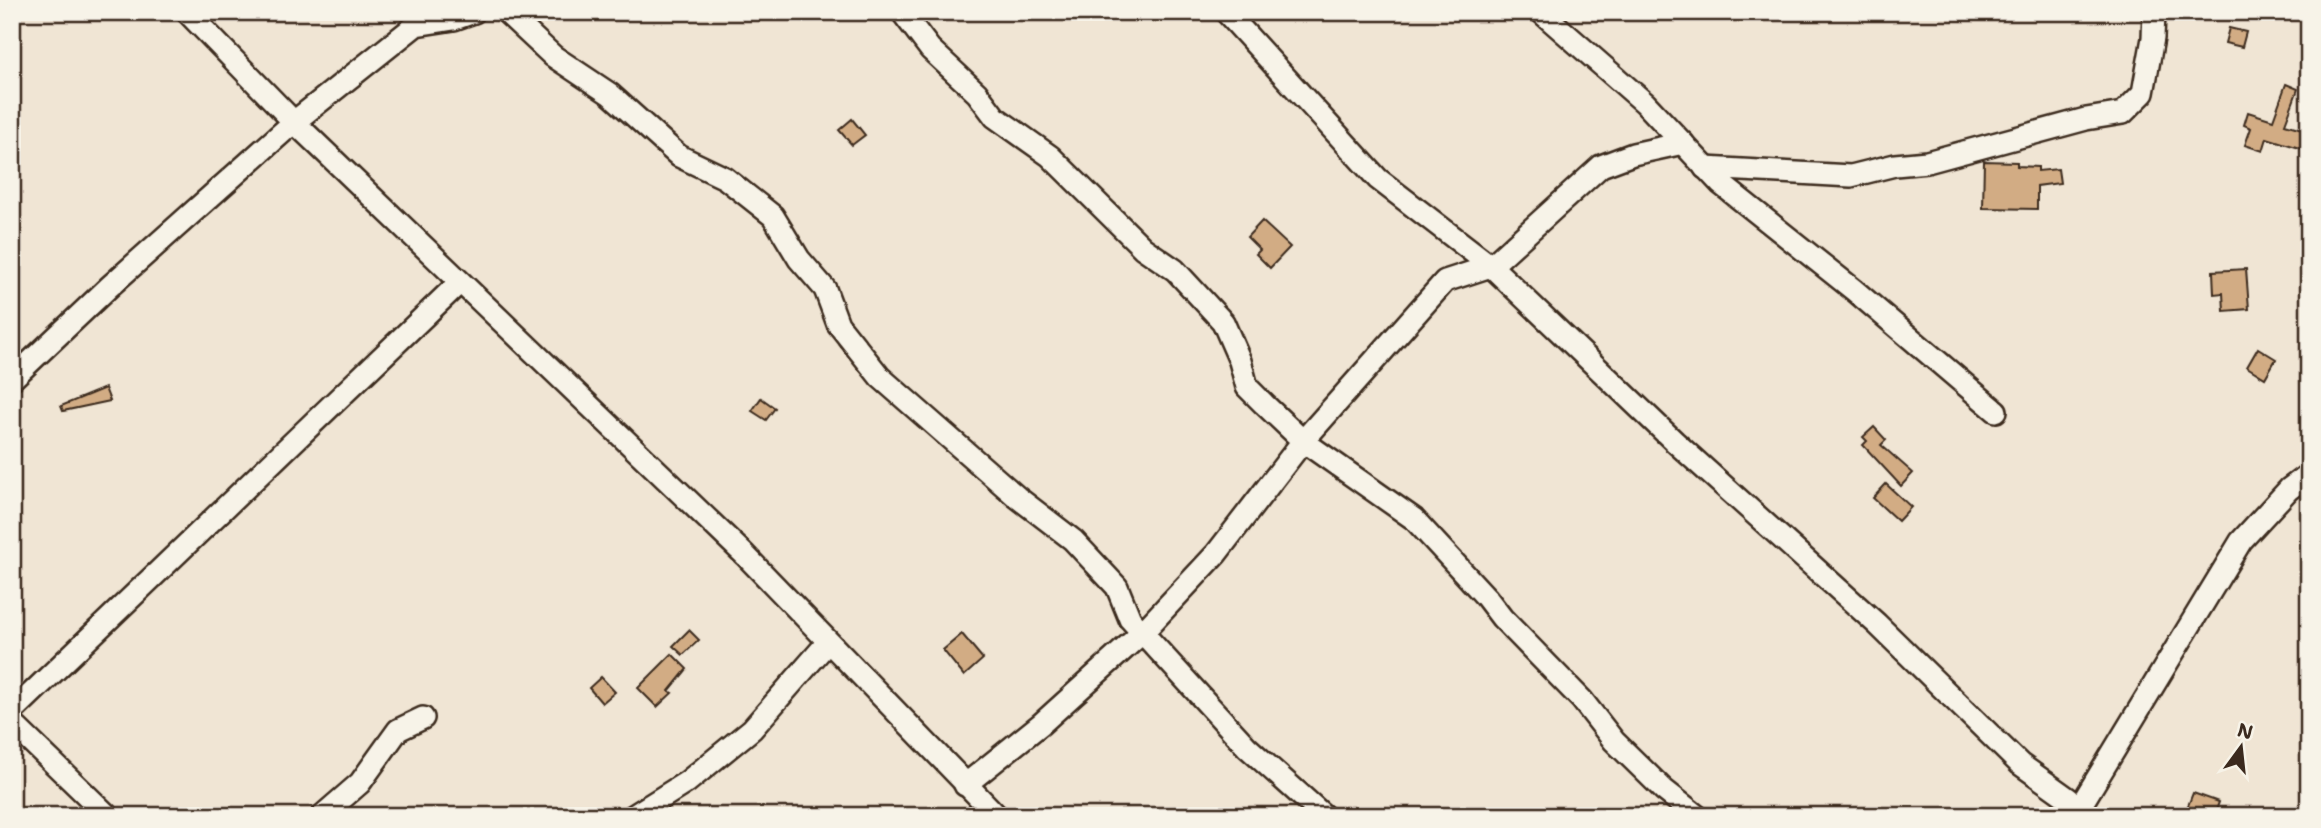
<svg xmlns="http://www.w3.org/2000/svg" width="2321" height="828" font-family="'Shantell Sans',sans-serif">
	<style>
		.building { fill: #d2ac84; stroke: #3b2a1e; stroke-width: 2 }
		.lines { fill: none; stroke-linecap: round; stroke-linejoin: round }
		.minor-casing { stroke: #3b2a1e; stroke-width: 26 }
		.minor { stroke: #f7f3e8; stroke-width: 21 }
	</style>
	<rect width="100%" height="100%" fill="#f0e5d4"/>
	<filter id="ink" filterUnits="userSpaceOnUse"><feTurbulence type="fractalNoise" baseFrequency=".0143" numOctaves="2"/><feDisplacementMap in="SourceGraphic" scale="14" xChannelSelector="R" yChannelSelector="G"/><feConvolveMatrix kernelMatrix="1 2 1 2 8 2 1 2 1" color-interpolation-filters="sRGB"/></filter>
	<g filter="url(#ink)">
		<g class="building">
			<path d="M2229 28 2246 32 2242 47 2225 43Z"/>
			<path d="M2286 84 2298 89 2285 124 2309 131V151L2267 138 2263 151 2245 145 2251 128 2244 125 2248 112 2273 120Z"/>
			<path d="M852 119 865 135 852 145 839 130Z"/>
			<path d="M1984 161 2017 162V166L2038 167V171L2058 169 2060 183 2037 186V209L1983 208Z"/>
			<path d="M1262 221 1290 247 1270 268 1256 254 1260 250 1247 237Z"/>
			<path d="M2246 269 2249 309 2224 311 2223 293 2214 294 2213 271Z"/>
			<path d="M2258 348 2276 359 2265 378 2247 367Z"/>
			<path d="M105 388 110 401 63 411 61 406Z"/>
			<path d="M761 398 775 408 766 420 752 411Z"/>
			<path d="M1874 427 1886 440 1881 445 1913 473 1901 486 1863 445 1867 441 1863 437Z"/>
			<path d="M1886 484 1911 507 1898 521 1873 498Z"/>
			<path d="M689 630 699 640 683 655 673 646Z"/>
			<path d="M962 634 983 659 964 676 943 650Z"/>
			<path d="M672 654 687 669 669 691 672 693 657 707 638 688Z"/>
			<path d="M601 677 615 692 602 703 589 688Z"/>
			<path d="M2193 793 2219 802 2214 816H2184Z"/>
		</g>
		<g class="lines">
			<defs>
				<g id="minor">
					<path d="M187 12 294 122 745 555 997 816"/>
					<path d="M506 12 553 56 610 94 679 156 725 178 773 216 799 259 825 289 838 324 880 377 1017 497 1073 540 1117 587 1130 619 1247 747 1324 816"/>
					<path d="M902 12 930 49 977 93 995 117 1050 156 1143 248 1175 270 1223 322 1240 361 1247 387 1264 404 1303 441 1414 519 1486 597 1502 618 1582 700 1614 741 1664 790 1697 816"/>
					<path d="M1226 12 1378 179 1491 266 1675 442 1877 624 2020 764 2069 799 2078 810V816"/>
					<path d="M1541 12 1645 103 1721 184 1854 290 1996 411"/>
					<path d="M1705 168 1851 176 1895 165 1927 162 2086 119 2123 113 2143 93 2153 38 2154 12"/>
					<path d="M12 379 109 287 294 122 416 25 454 19 474 12"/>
					<path d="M12 712 460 282"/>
					<path d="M12 723 108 816"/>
					<path d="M965 785 1041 724 1143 632 1216 554 1303 441 1445 281 1491 266 1601 166 1633 154 1683 143"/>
					<path d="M2078 810 2241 541 2289 489 2309 474"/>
					<path d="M322 816 360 783 398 730 423 718"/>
					<path d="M633 816 687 782 752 729 828 642"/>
				</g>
			</defs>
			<use href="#minor" class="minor-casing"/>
			<use href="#minor" class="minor"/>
		</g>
	</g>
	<rect width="2321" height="828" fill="none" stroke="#f7f3e8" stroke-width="42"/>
	<rect x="21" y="21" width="2279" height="786" fill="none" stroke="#3b2a1e" stroke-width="2.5" filter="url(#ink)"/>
	<g transform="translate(2241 747) rotate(15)" stroke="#f7f3e8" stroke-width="5" paint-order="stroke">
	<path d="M0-5L12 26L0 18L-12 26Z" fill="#3b2a1e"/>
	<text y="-10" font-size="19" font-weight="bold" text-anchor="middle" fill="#3b2a1e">N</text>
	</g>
</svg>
